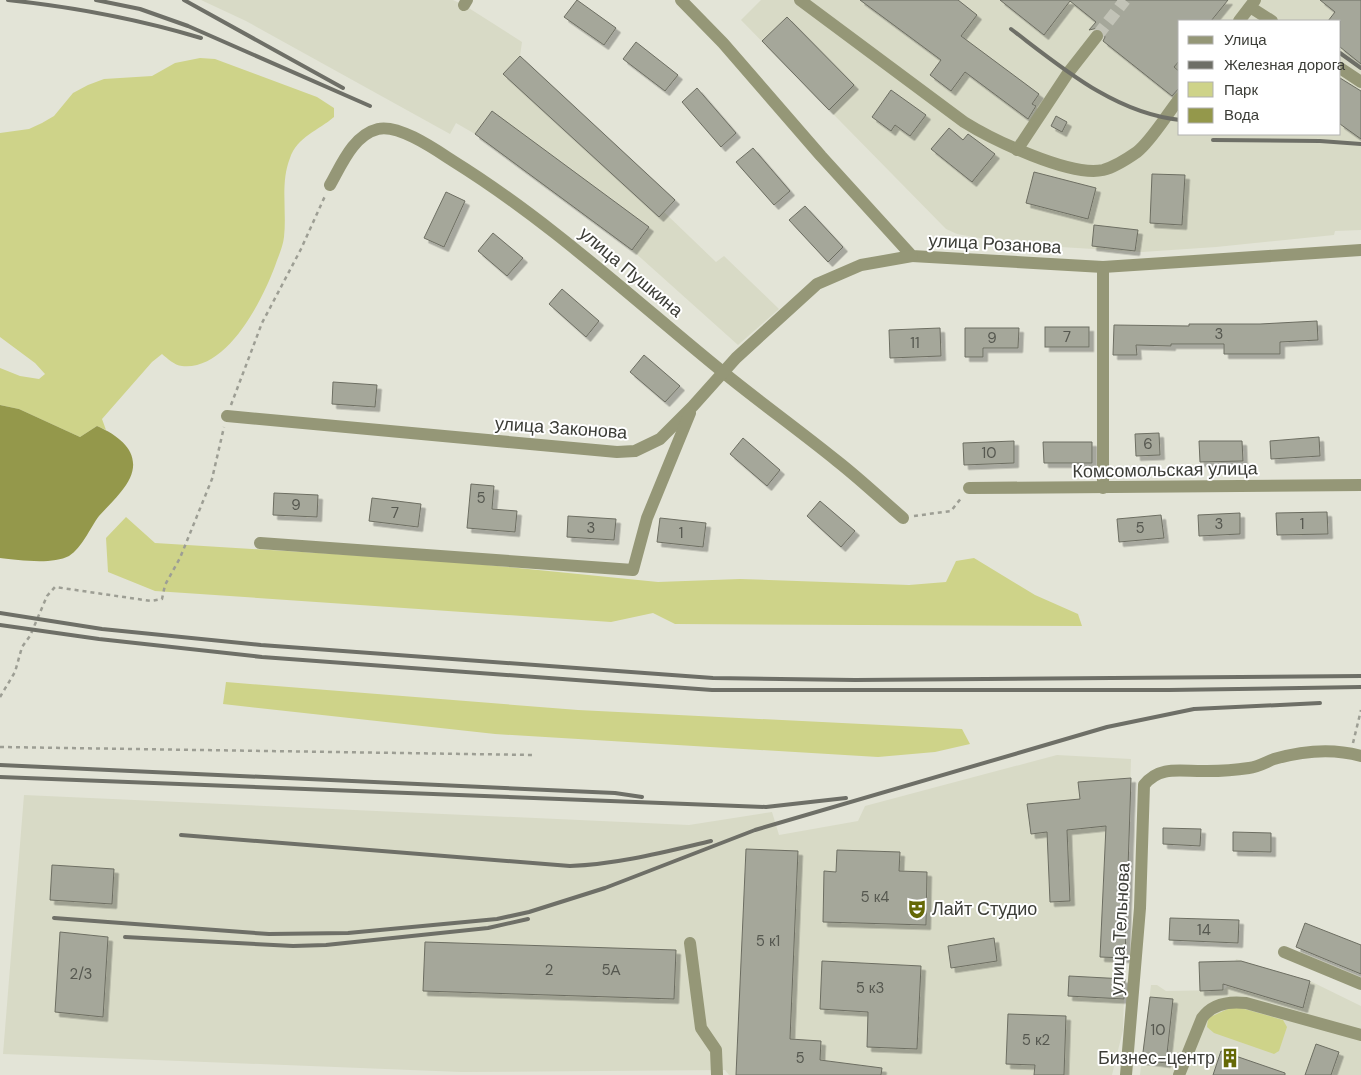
<svg xmlns="http://www.w3.org/2000/svg" width="1361" height="1075" font-family="'DM Sans',sans-serif">
	<style>
		.built { fill: #d8dac6; fill-rule: evenodd }
		.green { fill: #ced389 }
		.water { fill: #94984b }
		.building { fill: #a5a79a; stroke: #6d6e62; filter: url(#shadow) }
		.lines { fill: none; stroke-linecap: round; stroke-linejoin: round }
		.minor-tunnel { stroke: #c2c3b7; stroke-width: 12; stroke-dasharray: 12 6; stroke-linecap: butt }
		.path { stroke: #9d9e94; stroke-width: 2.5; stroke-dasharray: 4 4; stroke-linecap: butt }
		.minor { stroke: #959777; stroke-width: 12 }
		.rail { stroke: #6e6f67; stroke-width: 4 }
		.labels { text-anchor: middle; dominant-baseline: central; stroke-width: 4; stroke-linejoin: round; paint-order: stroke }
		.number-label { font-size: 15px; fill: #565850 }
		.street-label { font-size: 18px; fill: #3c3d37; stroke: #fff }
		.poi-label { font-size: 18px; fill: #3c3d37; stroke: #fff; text-anchor: start }
	</style>
	<defs>
		<filter id="shadow"><feDropShadow dx="4.5" dy="4.5" stdDeviation="0" flood-color="#0004"/></filter>
	</defs>
	<rect width="100%" height="100%" fill="#e3e4d7"/>
	<g class="built">
		<path d="M201 0H453L464 5 522 42 520 56 675 200 664 212 716 262 724 256 779 309 738 345 632 250 475 134 456 123 450 134 246 21Z"/>
		<path d="M761 0H1361V230L1335 231 1334 235 1216 247 1142 252 1012 244 957 234 946 229 741 20ZM1180 21H1340V134H1180Z"/>
		<path d="M1057 755 1131 759 1123 1030 1112 1075H729L725 1070 461 1072 3 1054 24 795 689 825 772 812 779 835 858 821 865 806Z"/>
		<path d="M1236 959 1310 981 1361 1006V1075H1140L1151 985H1157L1166 991 1223 990 1228 986Z"/>
	</g>
	<g class="green">
		<path d="M200 58 215 59 317 97 334 108V117C319 130 297 137 290 158 280 183 287 211 284 237 283 247 278 257 275 266 262 301 227 371 182 366 174 365 168 359 162 354L152 362 102 419 106 430 97 426 80 437 19 409 0 405V368L20 376 39 379 45 374 35 363 0 337V133L29 129 42 123 54 116 73 93 88 85 104 79 152 76 175 63Z"/>
		<path d="M126 517 155 543 448 561 658 582 740 579 909 585 946 582 956 561 974 558 1035 595 1078 614 1082 626 675 624 653 613 611 622 155 591 108 572 106 538Z"/>
		<path d="M226 682 578 710 962 729 970 744 935 752 878 757 495 734 223 704Z"/>
		<path d="M1230 1008H1241L1283 1020 1287 1027 1279 1051 1274 1054 1214 1033 1207 1027 1208 1018Z"/>
	</g>
	<path class="water" d="M0 405 19 409 80 437 97 426C129 440 147 462 120 493 114 501 106 508 99 516 90 528 82 548 69 556 52 565 18 560 0 558Z"/>
	<g class="building">
		<path d="M577 0 616 28 604 45 564 17Z"/>
		<path d="M860 0H958L977 15 961 36 1039 94 1032 104 1036 106 1028 119 965 72 951 91 930 75 941 60Z"/>
		<path d="M1000 0H1228L1211 21H1180V60L1174 67 1180 72V87L1172 96 1103 41 1105 37 1102 30 1098 28 1089 30 1096 22 1070 1 1044 35Z"/>
		<path d="M1320 0H1361V64L1340 47V21H1328L1335 12Z"/>
		<path d="M787 17 854 85 829 110 762 41Z"/>
		<path d="M636 42 678 75 665 91 623 59Z"/>
		<path d="M520 56 675 200 659 217 503 74Z"/>
		<path d="M1340 78 1361 91V139L1340 124Z"/>
		<path d="M697 88 736 133 721 147 682 102Z"/>
		<path d="M891 90 926 115 910 136 895 125 891 131 872 117Z"/>
		<path d="M492 111 649 227 632 250 475 134Z"/>
		<path d="M1056 116 1067 122 1062 132 1051 126Z"/>
		<path d="M949 128 963 140 968 134 995 154 972 182 931 149Z"/>
		<path d="M753 148 790 191 774 205 736 162Z"/>
		<path d="M1034 172 1096 188 1088 219 1026 203Z"/>
		<path d="M1152 174 1185 175 1182 225 1150 223Z"/>
		<path d="M446 192 465 201 444 247 424 238Z"/>
		<path d="M805 206 843 247 828 262 789 220Z"/>
		<path d="M1094 225 1138 230 1135 251 1092 246Z"/>
		<path d="M493 233 523 258 507 276 478 251Z"/>
		<path d="M562 289 599 321 586 337 549 304Z"/>
		<path d="M1317 321 1318 340 1280 342V354H1224V344H1171V346L1136 345 1137 355H1113L1114 325 1189 326V324H1260Z"/>
		<rect x="1045" y="327" width="44" height="20"/>
		<path d="M940 328 941 356 890 358 889 330Z"/>
		<path d="M965 328H1019L1018 348H983V357H965Z"/>
		<path d="M644 355 680 386 665 402 630 372Z"/>
		<path d="M333 382 377 385 375 407 332 404Z"/>
		<path d="M1159 433 1160 455 1136 456 1135 434Z"/>
		<path d="M1319 437 1320 456 1271 459 1270 441Z"/>
		<path d="M743 438 780 470 767 486 730 454Z"/>
		<path d="M1014 441V463L964 465 963 443Z"/>
		<path d="M1199 441H1242L1243 461 1200 462Z"/>
		<path d="M1043 442H1092V463H1044Z"/>
		<path d="M471 484 494 486 492 509 517 511 515 532 467 528Z"/>
		<path d="M274 493 318 495 317 517 273 515Z"/>
		<path d="M372 498 421 504 418 527 369 521Z"/>
		<path d="M820 501 855 531 841 547 807 516Z"/>
		<path d="M1327 512 1328 534 1277 535 1276 513Z"/>
		<path d="M1240 513V534L1199 536 1198 515Z"/>
		<path d="M1161 515 1164 538 1119 542 1117 519Z"/>
		<path d="M568 516 616 519 614 540 567 537Z"/>
		<path d="M660 518 706 523 703 547 657 542Z"/>
		<path d="M1131 778 1125 958 1100 957 1106 826 1067 830 1070 901 1050 902 1047 832 1031 834 1027 804 1080 799 1078 782Z"/>
		<path d="M1163 828 1201 829 1200 846 1163 844Z"/>
		<path d="M1233 832 1271 833V852L1233 851Z"/>
		<path d="M746 849 798 851 790 1039 821 1041 820 1060 882 1068 881 1075H736Z"/>
		<path d="M837 850 900 852 899 871 927 872 926 925 823 922 824 871 836 872Z"/>
		<path d="M52 865 114 869 112 904 50 900Z"/>
		<path d="M1170 918 1239 920 1238 943 1169 940Z"/>
		<path d="M1305 923 1361 945V974L1296 947Z"/>
		<path d="M60 932 108 937 103 1017 55 1012Z"/>
		<path d="M994 938 997 961 951 968 948 946Z"/>
		<path d="M425 942 676 950 674 999 423 991Z"/>
		<path d="M822 961 921 966 917 1049 867 1047 868 1012 820 1009Z"/>
		<path d="M1241 961 1310 981 1303 1008 1223 984V990L1200 991 1199 962Z"/>
		<path d="M1069 976 1125 979 1124 999 1068 996Z"/>
		<path d="M1150 997 1173 999 1166 1063 1142 1060Z"/>
		<path d="M1008 1014 1066 1016 1064 1075H1034L1035 1065 1006 1064Z"/>
		<path d="M1316 1044 1339 1052 1331 1075H1305Z"/>
		<path d="M1221 1051 1285 1073V1075H1213Z"/>
	</g>
	<g class="lines">
		<path class="minor-tunnel" d="M1097 36 1125 0"/>
		<g class="path">
			<path d="M231 405 262 323 301 249 325 196"/>
			<path d="M914 516 951 511 962 497"/>
			<path d="M0 697 15 672 22 647 30 636 47 596 55 587 151 601 162 599 165 585 180 558 212 479 224 427"/>
			<path d="M1353 743 1361 710"/>
			<path d="M0 747 534 755"/>
		</g>
		<g class="minor">
			<path d="M681 0 723 43 821 156 912 256 1103 267 1361 250"/>
			<path d="M800 0 964 122C993 140 1070 177 1103 170 1115 167 1127 159 1137 152 1152 140 1167 114 1180 98"/>
			<path d="M464 5 467 0"/>
			<path d="M1250 7 1272 21"/>
			<path d="M1239 21 1255 0"/>
			<path d="M1340 68 1361 82"/>
			<path d="M1017 150 1068 73 1097 36"/>
			<path d="M330 185C341 166 353 135 378 129 399 124 436 150 453 161 551 222 634 300 724 373 761 403 800 431 837 461 860 479 881 499 903 518"/>
			<path d="M1103 267V488"/>
			<path d="M227 416 617 452 635 451 660 439 693 406 736 358 817 284 861 265 912 256"/>
			<path d="M969 488 1361 485"/>
			<path d="M260 543 633 570 647 518 690 413"/>
			<path d="M690 943 701 1028 716 1050 717 1075"/>
			<path d="M1284 952 1361 984"/>
			<path d="M1126 1075 1140 908 1144 785C1160 764 1184 772 1207 771 1221 771 1236 770 1249 768 1258 767 1266 762 1274 759 1302 751 1333 748 1361 756"/>
			<path d="M1179 1075 1202 1018C1212 1004 1229 1001 1246 1003L1361 1035"/>
		</g>
		<g class="rail">
			<path d="M8 0C73 7 138 19 201 38"/>
			<path d="M96 0 140 9 188 26 370 106"/>
			<path d="M184 0 343 88"/>
			<path d="M1011 29C1061 67 1114 113 1180 120"/>
			<path d="M1340 53 1361 68"/>
			<path d="M1213 140 1320 141 1361 144"/>
			<path d="M0 613 102 629 261 645 713 678 855 680 1361 676"/>
			<path d="M0 625 99 639 262 657 712 690H1169L1361 687"/>
			<path d="M0 765 615 793 642 797"/>
			<path d="M0 777 766 807 846 798"/>
			<path d="M181 835 570 866C619 864 664 852 711 841"/>
			<path d="M54 918 269 934 348 933 497 919 529 912 605 888 755 830 1107 727 1194 709 1320 703"/>
			<path d="M125 937 293 946 326 945 488 928 528 919"/>
		</g>
	</g>
	<defs>
		<symbol id="theatre-bare" viewBox="-9 -9 18 18"><path d="M-5-5.5Q0-4 5-5.5V0Q5 5 0 6Q-5 5-5 0ZM-3.3-2.5H-1v1.5H-3.3ZM1-2.5H3.3v1.5H1ZM-2.8 1Q0 5.5 2.8 1Z" fill="#656806" stroke="#fff" stroke-width="2.5" paint-order="stroke"/></symbol>
		<symbol id="building-bare" viewBox="-9 -9 18 18"><path d="M-4-6H4V6H1V3H-1V6H-4ZM-2.5-4.3h1.7v1.8h-1.7ZM.8-4.3h1.7v1.8H.8ZM-2.5-1h1.7V.8h-1.7ZM.8-1h1.7V.8H.8Z" fill="#656806" stroke="#fff" stroke-width="2.5" paint-order="stroke"/></symbol>
	</defs>
	<g fill-rule="evenodd">
		<use href="#theatre-bare" x="903" y="895" width="28" height="28"/>
		<use href="#building-bare" x="1216" y="1044" width="28" height="28"/>
	</g>
	<g class="labels">
		<g class="number-label">
			<text x="1219" y="334">3</text>
			<text x="1067" y="337">7</text>
			<text x="992" y="338">9</text>
			<text x="915" y="343">11</text>
			<text x="1148" y="444">6</text>
			<text x="989" y="453">10</text>
			<text x="481" y="498">5</text>
			<text x="296" y="505">9</text>
			<text x="395" y="513">7</text>
			<text x="1219" y="524">3</text>
			<text x="1302" y="524">1</text>
			<text x="591" y="528">3</text>
			<text x="1140" y="528">5</text>
			<text x="681" y="533">1</text>
			<text x="875" y="897">5 к4</text>
			<text x="1204" y="930">14</text>
			<text x="768" y="941">5 к1</text>
			<text x="549" y="970">2</text>
			<text x="611" y="970">5А</text>
			<text x="81" y="974">2/3</text>
			<text x="870" y="988">5 к3</text>
			<text x="1158" y="1030">10</text>
			<text x="1036" y="1040">5 к2</text>
			<text x="800" y="1058">5</text>
		</g>
		<g class="street-label">
			<text transform="translate(995 244) rotate(3)">улица Розанова</text>
			<text transform="translate(631 272) rotate(40)">улица Пушкина</text>
			<text transform="translate(561 428) rotate(4)">улица Законова</text>
			<text transform="translate(1165 470) rotate(-1)">Комсомольская улица</text>
			<text transform="translate(1120 929) rotate(-87)">улица Тельнова</text>
		</g>
		<g class="poi-label">
			<text x="932" y="909">Лайт Студио</text>
			<text x="1215" y="1058" text-anchor="end">Бизнес-центр</text>
		</g>
	</g>
	<rect x="1178" y="20" width="162" height="115" fill="#ffffff" stroke="#b1b1af"/>
	<rect x="1188" y="36" width="25" height="8" fill="#959777" stroke="#b1b1af"/>
	<text x="1224" y="45" font-size="15" fill="#3c3d37">Улица</text>
	<rect x="1188" y="61" width="25" height="8" fill="#6e6f67" stroke="#b1b1af"/>
	<text x="1224" y="70" font-size="15" fill="#3c3d37">Железная дорога</text>
	<rect x="1188" y="82" width="25" height="15" fill="#ced389" stroke="#b1b1af"/>
	<text x="1224" y="95" font-size="15" fill="#3c3d37">Парк</text>
	<rect x="1188" y="108" width="25" height="15" fill="#94984b" stroke="#b1b1af"/>
	<text x="1224" y="120" font-size="15" fill="#3c3d37">Вода</text>
</svg>
